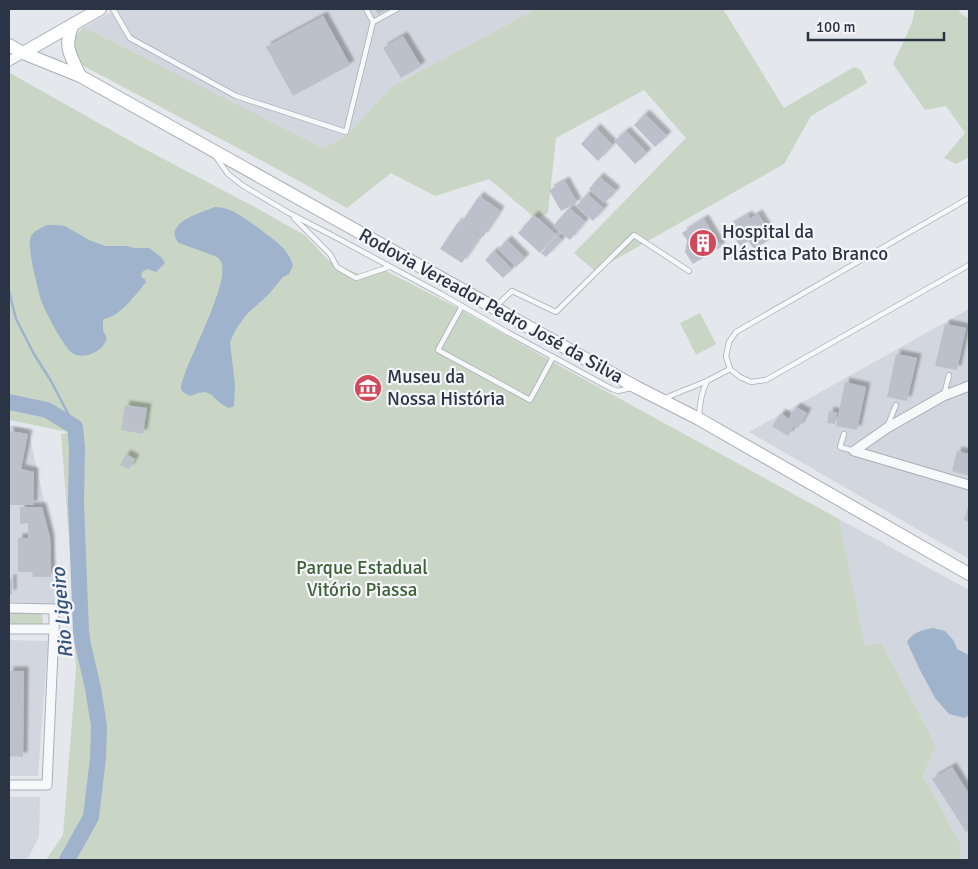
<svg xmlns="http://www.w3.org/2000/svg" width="978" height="869" font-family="Signika,sans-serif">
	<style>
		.built { fill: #d2d6de }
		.green { fill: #c9d6c5 }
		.water { fill: #9fb4cc }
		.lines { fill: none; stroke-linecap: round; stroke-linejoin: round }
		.stream { stroke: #9fb4cc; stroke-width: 2.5 }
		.river { stroke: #9fb4cc; stroke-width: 16 }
		.building { fill: #bbc0ca; filter: url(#shadow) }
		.lane-casing { stroke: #a9aeb7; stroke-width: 6 }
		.street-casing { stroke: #a9aeb7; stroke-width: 11 }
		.secondary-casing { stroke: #a9aeb7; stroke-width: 14 }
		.lane { stroke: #f7f8fa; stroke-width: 4.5 }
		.street { stroke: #f7f8fa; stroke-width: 9 }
		.secondary { stroke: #fff; stroke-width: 12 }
		.labels { text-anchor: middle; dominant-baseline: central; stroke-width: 4.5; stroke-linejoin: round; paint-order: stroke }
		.poi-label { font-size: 19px; fill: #2b3445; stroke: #f4f6f9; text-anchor: start }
		.street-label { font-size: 19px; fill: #2b3445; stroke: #f4f6f9 }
		.park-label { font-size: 19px; fill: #3f6138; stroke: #f4f6f9 }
		.water-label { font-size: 20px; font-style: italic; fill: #34527a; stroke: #f4f6f9 }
	</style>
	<defs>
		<filter id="shadow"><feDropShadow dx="4.5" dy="-4.5" stdDeviation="1" flood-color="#0004"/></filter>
	</defs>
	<rect width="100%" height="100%" fill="#e4e7ec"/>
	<g class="built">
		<path d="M117 9H536L391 87 344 138 323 148 84 27Z"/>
		<path d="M969 309V559L749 432Z"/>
		<path d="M9 425 28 429 45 505 54 539 55 604 9 602Z"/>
		<path d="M839 519 969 590V860H960L961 845 923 776 936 745 881 643 865 646Z"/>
		<path d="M9 640 48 641 38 776H9Z"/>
		<path d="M9 797H40L39 837 27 860H9Z"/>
	</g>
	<g class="green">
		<path d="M536 9H723L784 108 854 67 861 70 867 83 811 116 784 164 595 271 574 253 686 138 644 90 556 138 548 213 536 219 489 179 435 196 391 173 347 208 290 176 80 64C71 51 71 36 84 27L323 148 344 138 391 87Z"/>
		<path d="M915 9H958L961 14 969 18V157L956 164 944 158 965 133 946 106 925 110 893 64 912 23Z"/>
		<path d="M10 73 141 147 262 211 306 236 329 261 361 275 380 268 456 307 560 366 839 519 865 646 881 643 936 745 923 776 961 845 960 860H46L63 835 76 670 70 549 61 434 73 433 9 420V74Z"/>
		<path d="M700 313 716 344 696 355 680 323Z"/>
		<path d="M9 611H36L42 615 43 621 42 625 9 627Z"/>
	</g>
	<g class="water">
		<path d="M215 207C233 207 246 220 260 229 268 236 277 241 284 249 288 254 292 260 293 266L289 274 283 277 269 294 246 315 235 331 230 342 235 385 234 406 229 408C211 401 214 385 191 396 176 391 181 386 185 373 193 351 227 285 222 265 221 260 219 258 215 256L179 243C161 223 203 212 215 207Z"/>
		<path d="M47 225H57L65 226 89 240 105 246H127L134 248H149L161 257 165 263 156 272 147 269 142 272 141 277 145 279 146 282C139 291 124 310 114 315 110 318 107 317 103 320V330L107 339C103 347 99 351 91 354 85 356 78 357 72 353 62 344 46 313 41 300 38 289 26 245 31 236 35 230 41 228 47 225Z"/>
		<path d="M933 628 945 631 954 641 957 649 967 654 969 657V715L965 718 949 714 935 698 920 670 907 642C913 632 922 630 933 628Z"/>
	</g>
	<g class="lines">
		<path class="stream" d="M9 291 16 319 34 354 51 381 75 427"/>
		<path class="river" d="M9 402 47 410 75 427 77 447 76 503 81 632 83 645 93 688 99 726 98 758 91 817 67 860"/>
	</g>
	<g class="building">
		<path d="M375 9H388L378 14Z"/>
		<path d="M323 16 350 65 293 96 266 47Z"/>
		<path d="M403 36 421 66 401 78 383 48Z"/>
		<path d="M645 114 667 136 655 147 634 125Z"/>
		<path d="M596 128 613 145 598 161 581 144Z"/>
		<path d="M626 131 647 153 635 164 614 141Z"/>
		<path d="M599 177 616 191 605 203 589 189Z"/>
		<path d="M565 181 577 203 561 211 549 190Z"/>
		<path d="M587 194 604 209 593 221 576 206Z"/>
		<path d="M479 196 500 211 483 237 461 223Z"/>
		<path d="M569 208 585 222 570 240 553 226Z"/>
		<path d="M758 214 768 230 765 232 769 240 754 249 748 241 740 246 728 227 748 215 750 219Z"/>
		<path d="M534 215 556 235 540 253 518 233Z"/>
		<path d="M704 219 721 247 693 264 685 252 687 240 682 233Z"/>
		<path d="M458 222 480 237 462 263 440 249Z"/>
		<path d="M557 236 562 240 546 257 541 253Z"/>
		<path d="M507 240 525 258 516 267 498 249Z"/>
		<path d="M494 251 512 269 503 278 485 260Z"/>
		<path d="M945 324 966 328 957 370 935 366Z"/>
		<path d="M896 354 917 358 907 401 887 397Z"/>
		<path d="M845 382 866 387 857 430 836 426Z"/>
		<path d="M125 405 147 408 143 434 121 430Z"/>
		<path d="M796 407 807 413 798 428 794 426 788 436 772 426 781 413 789 419 793 410 794 411Z"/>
		<path d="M829 411 837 413 835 424 827 423Z"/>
		<path d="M9 431 28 434 21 469 34 472 33 505H9Z"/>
		<path d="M957 451 969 454V476L952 471Z"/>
		<path d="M126 454 135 459 129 469 120 465Z"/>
		<path d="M969 504V522L964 520Z"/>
		<path d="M20 507H42L50 538 51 577H33L32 572H18V538H28V523L20 524Z"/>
		<rect x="9" y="579" width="3" height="15"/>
		<path d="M9 671H24L23 757 9 756Z"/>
		<path d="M952 767 969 794V830L966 832 932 779Z"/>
	</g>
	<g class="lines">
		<defs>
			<g id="lane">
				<path d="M113 9 130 38 236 96 346 132 373 22"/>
				<path d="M366 9 373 22 397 9"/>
				<path d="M216 157 228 174 242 185 289 213 339 239 441 294 507 332 612 389 618 391 631 388"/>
				<path d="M969 198 736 332 729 342 726 356 730 369 740 377 751 382 766 380 969 265"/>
				<path d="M294 218 330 254 337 267 356 278 389 267"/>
				<path d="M462 306 438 350 530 400 553 357"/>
				<path d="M495 307 512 291 556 312 634 235 689 271"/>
				<path d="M944 395 949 375"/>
				<path d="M665 398 707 381 730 369"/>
				<path d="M699 416C700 404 701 393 707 381"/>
				<path d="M887 427 896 405"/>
				<path d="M844 434 840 447 854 451"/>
			</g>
			<g id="street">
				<path d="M9 61 23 53"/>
				<path d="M969 386 943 396 887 428 854 451 969 485"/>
				<path d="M9 608 54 609V629H9"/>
				<path d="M9 785H47L54 629"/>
			</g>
			<g id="secondary">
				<path d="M73 24C63 47 70 54 80 76"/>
				<path d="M9 45 23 53 80 76 636 387 699 419 969 574"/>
				<path d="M23 53 100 9"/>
			</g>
		</defs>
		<use href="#lane" class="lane-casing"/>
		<use href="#street" class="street-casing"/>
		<use href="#secondary" class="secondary-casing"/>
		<use href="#lane" class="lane"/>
		<use href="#street" class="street"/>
		<use href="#secondary" class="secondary"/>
	</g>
	<defs>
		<symbol id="building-disc" viewBox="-11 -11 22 22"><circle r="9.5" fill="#d1495b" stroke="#f4f6f9"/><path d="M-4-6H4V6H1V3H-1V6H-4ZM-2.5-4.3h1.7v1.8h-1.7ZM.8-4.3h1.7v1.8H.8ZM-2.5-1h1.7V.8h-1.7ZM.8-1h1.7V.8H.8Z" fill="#fff"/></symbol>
		<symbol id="museum-disc" viewBox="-11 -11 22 22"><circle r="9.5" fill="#d1495b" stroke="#f4f6f9"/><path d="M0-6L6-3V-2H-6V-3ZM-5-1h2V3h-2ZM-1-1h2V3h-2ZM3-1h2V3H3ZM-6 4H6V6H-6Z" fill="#fff"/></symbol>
	</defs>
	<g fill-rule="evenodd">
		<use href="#building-disc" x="687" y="227" width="32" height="32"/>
		<use href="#museum-disc" x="352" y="372" width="32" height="32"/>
	</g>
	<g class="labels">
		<g class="poi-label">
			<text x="722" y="232">Hospital da<tspan x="722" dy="22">Plástica Pato Branco</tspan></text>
			<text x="387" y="377">Museu da<tspan x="387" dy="22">Nossa História</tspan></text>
		</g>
		<g class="street-label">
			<text transform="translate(491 306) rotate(29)">Rodovia Vereador Pedro José da Silva</text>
		</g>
		<g class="park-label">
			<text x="362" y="568">Parque Estadual<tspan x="362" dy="22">Vitório Piassa</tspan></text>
		</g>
		<g class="water-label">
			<text transform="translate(62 613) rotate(-95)">Rio Ligeiro</text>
		</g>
	</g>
	<rect width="978" height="869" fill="none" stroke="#2b3445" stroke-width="20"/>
	<path d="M808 32v8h136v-8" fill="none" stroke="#2b3445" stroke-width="2.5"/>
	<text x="816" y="32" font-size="15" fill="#2b3445" stroke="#f4f6f9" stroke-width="4" paint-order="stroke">100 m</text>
</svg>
